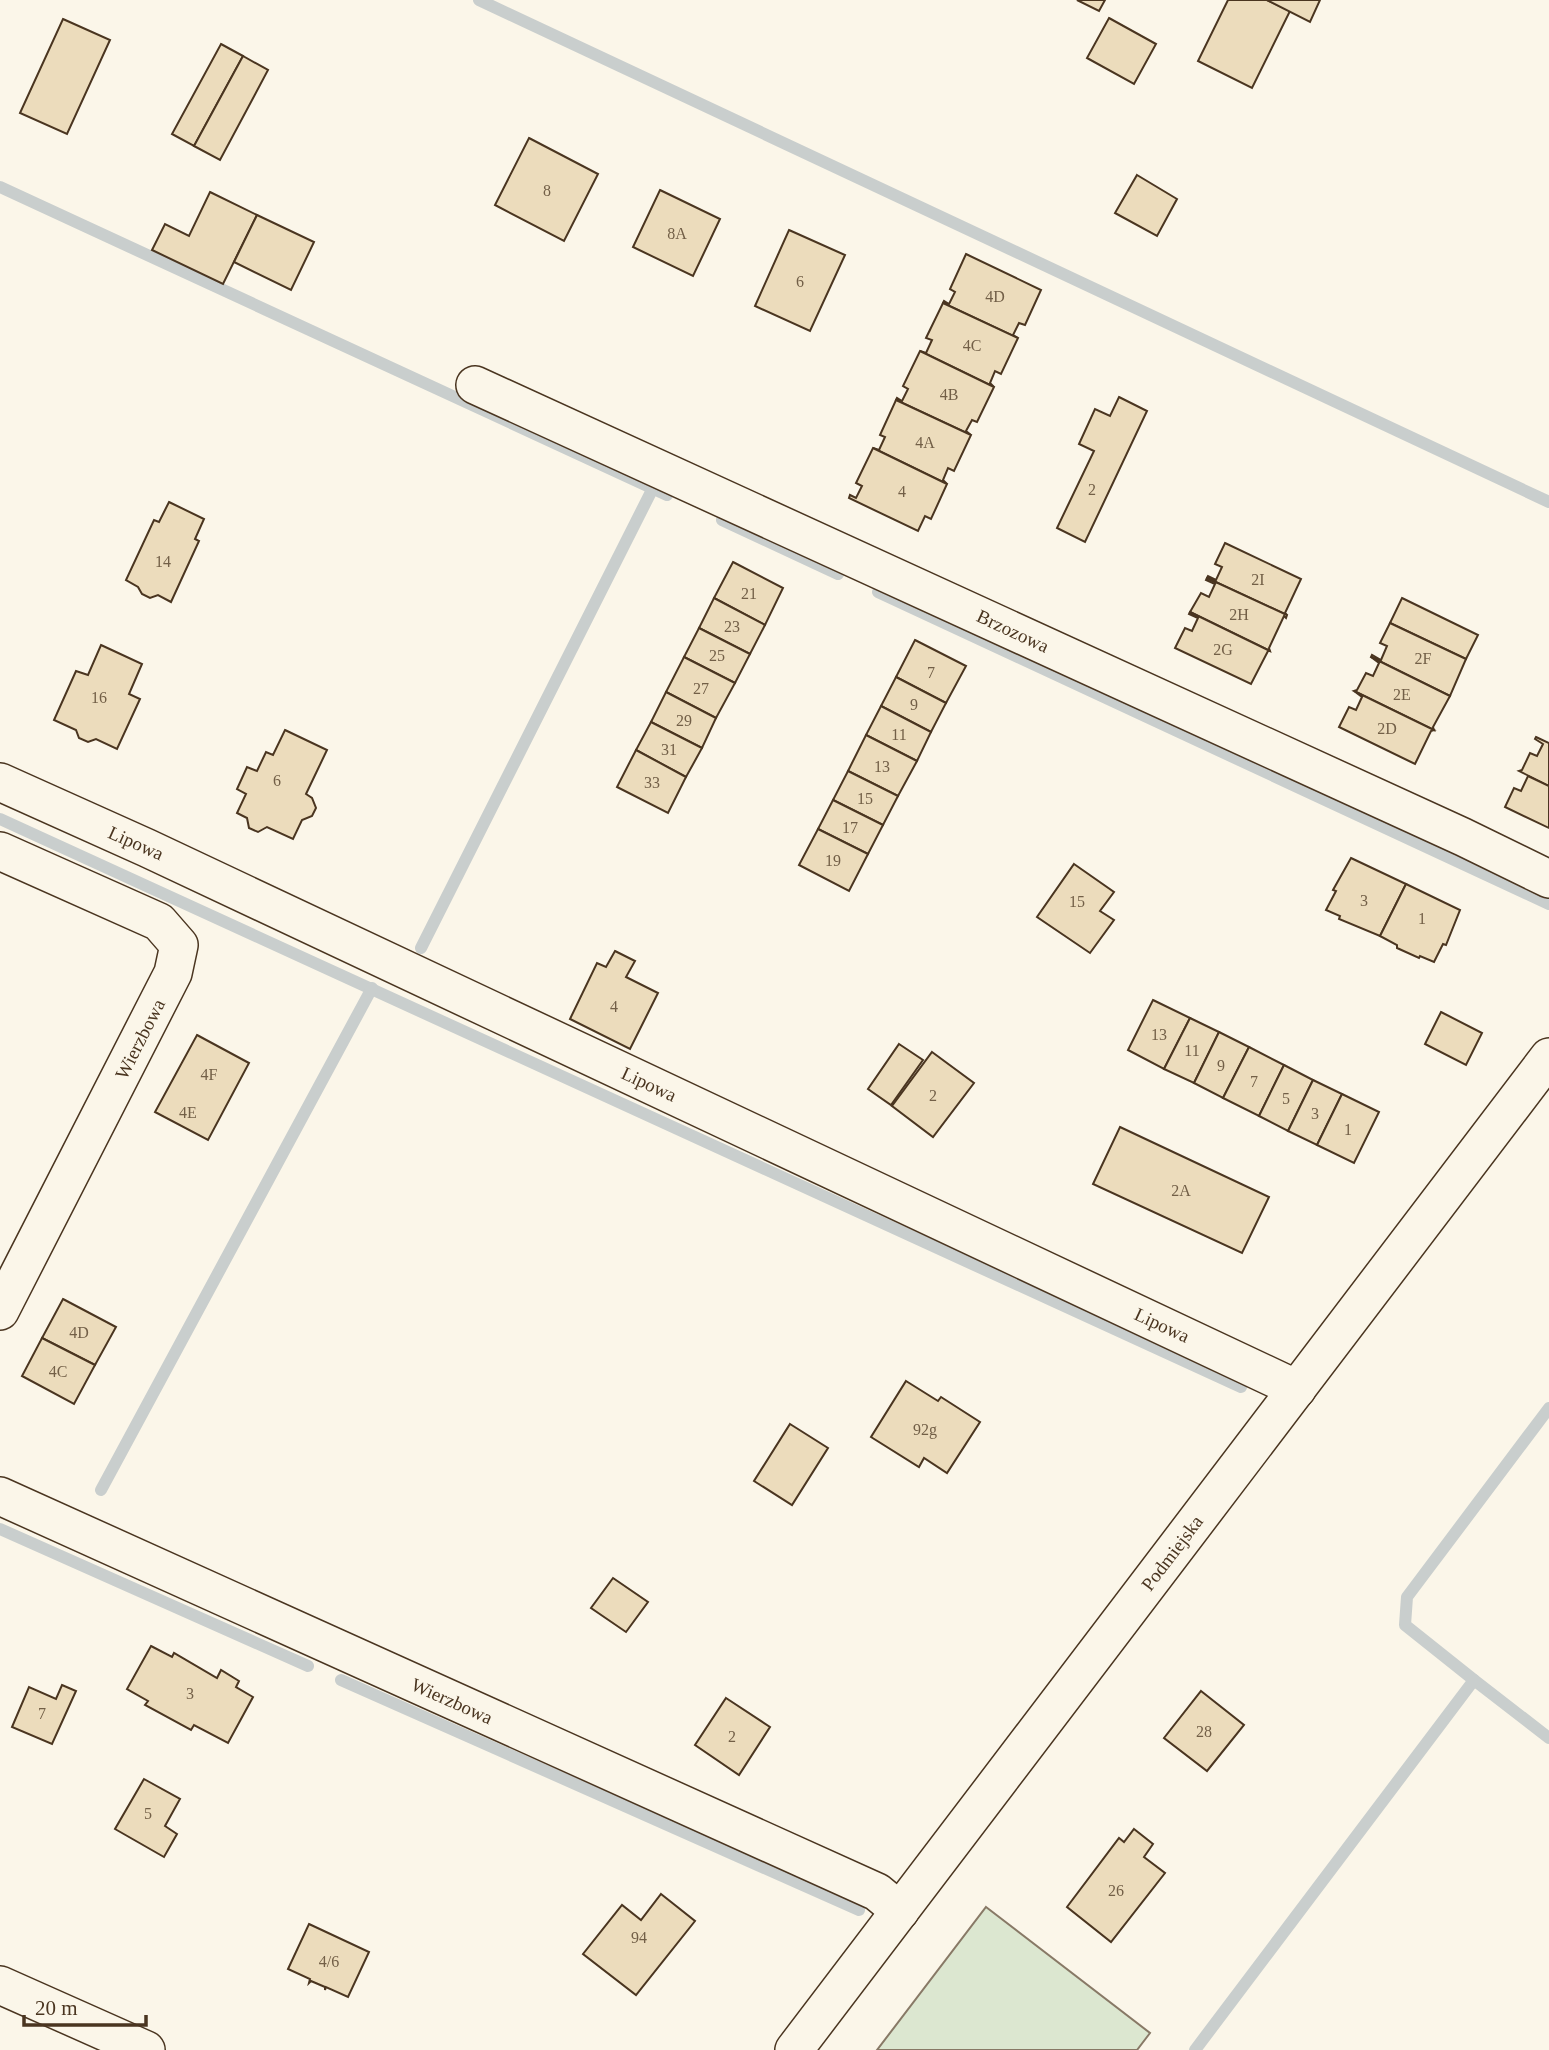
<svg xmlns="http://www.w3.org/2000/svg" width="1549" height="2050" font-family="Georgia,serif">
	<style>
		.green { fill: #dce7d0; stroke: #887966; stroke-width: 2 }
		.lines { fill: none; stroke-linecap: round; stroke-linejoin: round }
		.stream { stroke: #c9cecd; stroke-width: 12 }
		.building { fill: #ecdcbc; stroke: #4a3520; stroke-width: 2 }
		.street-casing { stroke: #4a3520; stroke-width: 40 }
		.street { stroke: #fbf6e9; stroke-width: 37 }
		.labels { text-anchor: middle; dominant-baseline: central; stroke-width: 5; stroke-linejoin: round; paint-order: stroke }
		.number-label { font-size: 16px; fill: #725f47 }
		.street-label { font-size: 19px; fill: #4a3520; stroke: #fbf6e9 }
	</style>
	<rect width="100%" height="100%" fill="#fbf6e9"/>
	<path class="green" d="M986 1907 1150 2033 1137 2050H877Z"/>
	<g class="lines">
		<g class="stream">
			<path d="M479 0 1549 502"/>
			<path d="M0 187 667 495"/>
			<path d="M722 520 838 574"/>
			<path d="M878 592 1549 904"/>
			<path d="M0 819 1241 1387"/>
			<path d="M421 948 653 488"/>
			<path d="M101 1490 372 988"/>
			<path d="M0 1529 308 1666"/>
			<path d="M341 1680 859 1910"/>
			<path d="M1474 1680 1549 1738"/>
			<path d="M1195 2050 1474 1680 1405 1625 1407 1597 1549 1408"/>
		</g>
	</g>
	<g class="building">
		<path d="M1077 0H1105L1099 11Z"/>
		<path d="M1228 0H1267L1290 11 1252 88 1198 61Z"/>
		<path d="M1267 0H1320L1310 22Z"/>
		<path d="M1109 18 1156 44 1134 84 1087 58Z"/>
		<path d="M63 19 110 40 67 134 20 113Z"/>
		<path d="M221 44 243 56 194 146 172 134Z"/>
		<path d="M243 56 268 70 220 160 194 146Z"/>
		<path d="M529 138 598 174 564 241 495 205Z"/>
		<path d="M1137 175 1177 199 1157 236 1115 213Z"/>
		<path d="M660 190 720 219 693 276 633 247Z"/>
		<path d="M210 192 257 215 223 284 152 250 165 224 189 236Z"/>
		<path d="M257 215 314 242 291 290 234 262Z"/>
		<path d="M789 230 845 255 810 331 755 306Z"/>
		<path d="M966 254 1041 290 1025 325 1019 323 1013 335 1018 338 943 303 944 301 949 304 955 292 950 289Z"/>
		<path d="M943 303 1018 338 1001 374 995 371 990 383 994 387 920 351 926 353 932 340 926 338Z"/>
		<path d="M920 351 994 387 977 422 972 420 966 431 971 435 896 400 897 398 902 401 908 389 903 386Z"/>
		<path d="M1119 397 1147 411 1085 542 1057 528 1094 451 1079 444 1095 409 1110 416Z"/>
		<path d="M896 400 971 435 954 471 948 468 943 480 947 484 873 448 879 450 885 437 880 435Z"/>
		<path d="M873 448 947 484 931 519 925 516 918 531 849 498 850 495 856 498 862 486 856 483Z"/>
		<path d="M169 502 204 519 195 539 199 541 171 602 158 595 150 598 142 594 138 587 126 580 154 520 159 522Z"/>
		<path d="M1225 543 1301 579 1285 613 1287 615 1207 578 1208 576 1216 580 1222 567 1215 564Z"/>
		<path d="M733 562 783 588 765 625 714 598Z"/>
		<path d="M1207 578 1287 615 1286 618 1284 616 1269 648 1270 651 1190 612 1201 593 1209 597 1215 584 1206 580Z"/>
		<path d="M714 598 765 625 750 654 699 628Z"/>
		<path d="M1402 598 1478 635 1466 659 1390 623Z"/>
		<path d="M1190 612 1270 651H1268L1251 684 1175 648 1185 628 1192 631 1198 618 1189 614Z"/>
		<path d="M1390 623 1466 659 1450 696 1371 657 1372 655 1381 660 1387 646 1380 643Z"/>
		<path d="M699 628 750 654 735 683 684 657Z"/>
		<path d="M915 640 966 666 946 703 896 677Z"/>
		<path d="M101 645 142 664 129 694 140 699 117 749 96 739 88 742 79 738 76 730 54 720 76 671 88 675Z"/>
		<path d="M684 657 735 683 716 718 666 692Z"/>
		<path d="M1371 657 1450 696 1433 727 1434 730 1354 691 1357 690 1366 673 1373 676 1379 663Z"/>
		<path d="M896 677 946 703 931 732 881 706Z"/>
		<path d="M1354 691 1434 730 1431 731 1415 764 1339 727 1349 707 1356 710 1362 697Z"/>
		<path d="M666 692 716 718 702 748 651 722Z"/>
		<path d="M881 706 931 732 917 761 866 735Z"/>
		<path d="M651 722 702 748 686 777 636 750Z"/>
		<path d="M285 730 327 750 306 794 312 798 316 808 312 816 302 820 293 839 267 827 258 832 249 828 247 818 237 813 246 794 237 789 247 767 257 771 266 752 273 755Z"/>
		<path d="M866 735 917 761 898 796 848 771Z"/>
		<path d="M1536 737 1549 743V786L1519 771 1522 770 1530 753 1537 756 1543 744 1535 739Z"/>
		<path d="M636 750 686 777 668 813 617 787Z"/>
		<path d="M848 771 898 796 883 825 833 800Z"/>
		<path d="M1528 776 1549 786V828L1505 807 1514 788 1521 791Z"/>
		<path d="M833 800 883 825 868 854 818 829Z"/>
		<path d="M818 829 868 854 849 891 799 865Z"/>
		<path d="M1351 858 1406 884 1380 936 1339 919 1340 916 1326 910 1336 891 1333 890Z"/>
		<path d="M1074 864 1114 892 1100 911 1114 920 1090 953 1037 917Z"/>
		<path d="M1406 884 1460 910 1446 945 1443 944 1434 962 1420 956 1419 958 1397 948V945L1380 936Z"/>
		<path d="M615 951 635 961 626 977 658 993 630 1049 570 1019 597 963 606 967Z"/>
		<path d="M1153 1000 1190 1018 1164 1069 1128 1050Z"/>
		<path d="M1441 1012 1482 1033 1466 1065 1425 1044Z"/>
		<path d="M1190 1018 1219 1032 1194 1083 1164 1069Z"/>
		<path d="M1219 1032 1249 1047 1223 1098 1194 1083Z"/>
		<path d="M197 1035 249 1063 208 1140 155 1112Z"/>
		<path d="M899 1044 923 1060 891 1105 868 1089Z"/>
		<path d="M1249 1047 1284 1065 1259 1116 1223 1098Z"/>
		<path d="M932 1052 974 1083 933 1137 892 1106Z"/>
		<path d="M1284 1065 1313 1080 1288 1131 1259 1116Z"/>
		<path d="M1313 1080 1342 1094 1317 1145 1288 1131Z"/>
		<path d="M1342 1094 1379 1112 1354 1163 1317 1145Z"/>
		<path d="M1120 1127 1269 1197 1242 1253 1093 1184Z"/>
		<path d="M63 1299 116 1327 95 1365 42 1338Z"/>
		<path d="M42 1338 95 1365 74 1404 22 1376Z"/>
		<path d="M906 1381 938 1401 941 1397 980 1422 947 1473 924 1458 919 1467 871 1437Z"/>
		<path d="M790 1424 828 1448 792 1505 754 1481Z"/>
		<path d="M613 1578 648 1602 626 1632 591 1608Z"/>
		<path d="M151 1646 172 1657 174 1653 217 1678 221 1670 239 1681 236 1687 253 1697 228 1743 194 1725 191 1730 145 1705 148 1701 127 1689Z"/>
		<path d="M62 1685 76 1691 52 1744 12 1727 29 1687 56 1699Z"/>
		<path d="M1201 1691 1244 1725 1207 1771 1164 1738Z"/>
		<path d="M726 1698 770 1727 739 1775 695 1745Z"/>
		<path d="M144 1779 180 1799 165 1826 177 1834 164 1857 115 1829Z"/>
		<path d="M1134 1829 1153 1844 1144 1857 1165 1873 1111 1942 1067 1907 1119 1838 1124 1842Z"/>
		<path d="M661 1894 695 1921 636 1995 583 1954 622 1905 641 1920Z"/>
		<path d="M309 1924 369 1952 348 1997 326 1987 325 1990V1987L311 1981 309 1983 310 1979 288 1969Z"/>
	</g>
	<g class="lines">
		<defs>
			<g id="street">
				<path d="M475 385 1463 837 1549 879"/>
				<path d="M0 782 147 848 1297 1389"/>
				<path d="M0 851 159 922 179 945 173 973 0 1311"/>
				<path d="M0 1496 877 1892 900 1911"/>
				<path d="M0 1985 146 2050"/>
				<path d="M794 2050 1549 1057"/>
			</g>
		</defs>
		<use href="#street" class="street-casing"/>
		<use href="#street" class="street"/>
	</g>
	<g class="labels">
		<g class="number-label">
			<text x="547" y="190">8</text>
			<text x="677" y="233">8A</text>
			<text x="800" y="281">6</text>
			<text x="995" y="296">4D</text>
			<text x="972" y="345">4C</text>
			<text x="949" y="394">4B</text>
			<text x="925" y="442">4A</text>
			<text x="1092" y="489">2</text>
			<text x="902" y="491">4</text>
			<text x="163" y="561">14</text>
			<text x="1258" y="579">2I</text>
			<text x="749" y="593">21</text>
			<text x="1239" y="614">2H</text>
			<text x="732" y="626">23</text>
			<text x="1223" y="649">2G</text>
			<text x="717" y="655">25</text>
			<text x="1423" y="658">2F</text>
			<text x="931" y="672">7</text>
			<text x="701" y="688">27</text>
			<text x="1402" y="694">2E</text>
			<text x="99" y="697">16</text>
			<text x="914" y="704">9</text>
			<text x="684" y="720">29</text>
			<text x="1387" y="728">2D</text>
			<text x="899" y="734">11</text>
			<text x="669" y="749">31</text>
			<text x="882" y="766">13</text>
			<text x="277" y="780">6</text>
			<text x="652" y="782">33</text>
			<text x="865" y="798">15</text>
			<text x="850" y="827">17</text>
			<text x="833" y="860">19</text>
			<text x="1364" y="900">3</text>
			<text x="1077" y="901">15</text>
			<text x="1422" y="918">1</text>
			<text x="614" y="1006">4</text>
			<text x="1159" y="1034">13</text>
			<text x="1192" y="1050">11</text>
			<text x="1221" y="1065">9</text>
			<text x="209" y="1074">4F</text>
			<text x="1254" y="1081">7</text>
			<text x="933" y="1095">2</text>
			<text x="1286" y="1098">5</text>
			<text x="188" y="1112">4E</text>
			<text x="1315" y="1113">3</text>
			<text x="1348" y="1129">1</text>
			<text x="1181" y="1190">2A</text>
			<text x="79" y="1332">4D</text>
			<text x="58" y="1371">4C</text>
			<text x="925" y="1429">92g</text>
			<text x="190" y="1693">3</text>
			<text x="42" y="1713">7</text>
			<text x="1204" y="1731">28</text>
			<text x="732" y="1736">2</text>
			<text x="148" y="1813">5</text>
			<text x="1116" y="1890">26</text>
			<text x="639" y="1937">94</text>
			<text x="329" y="1961">4/6</text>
		</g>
		<g class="street-label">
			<text transform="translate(1013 631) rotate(25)">Brzozowa</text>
			<text transform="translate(136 843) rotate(24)">Lipowa</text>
			<text transform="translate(140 1039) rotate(-63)">Wierzbowa</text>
			<text transform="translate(649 1084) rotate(25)">Lipowa</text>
			<text transform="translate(1162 1325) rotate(25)">Lipowa</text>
			<text transform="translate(1172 1553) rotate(-53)">Podmiejska</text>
			<text transform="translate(452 1701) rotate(24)">Wierzbowa</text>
		</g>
	</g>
	<path d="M24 2015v10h122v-10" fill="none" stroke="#4a3520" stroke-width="3.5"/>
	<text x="35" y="2015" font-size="21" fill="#4a3520" stroke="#fbf6e9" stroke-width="5" paint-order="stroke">20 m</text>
</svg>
